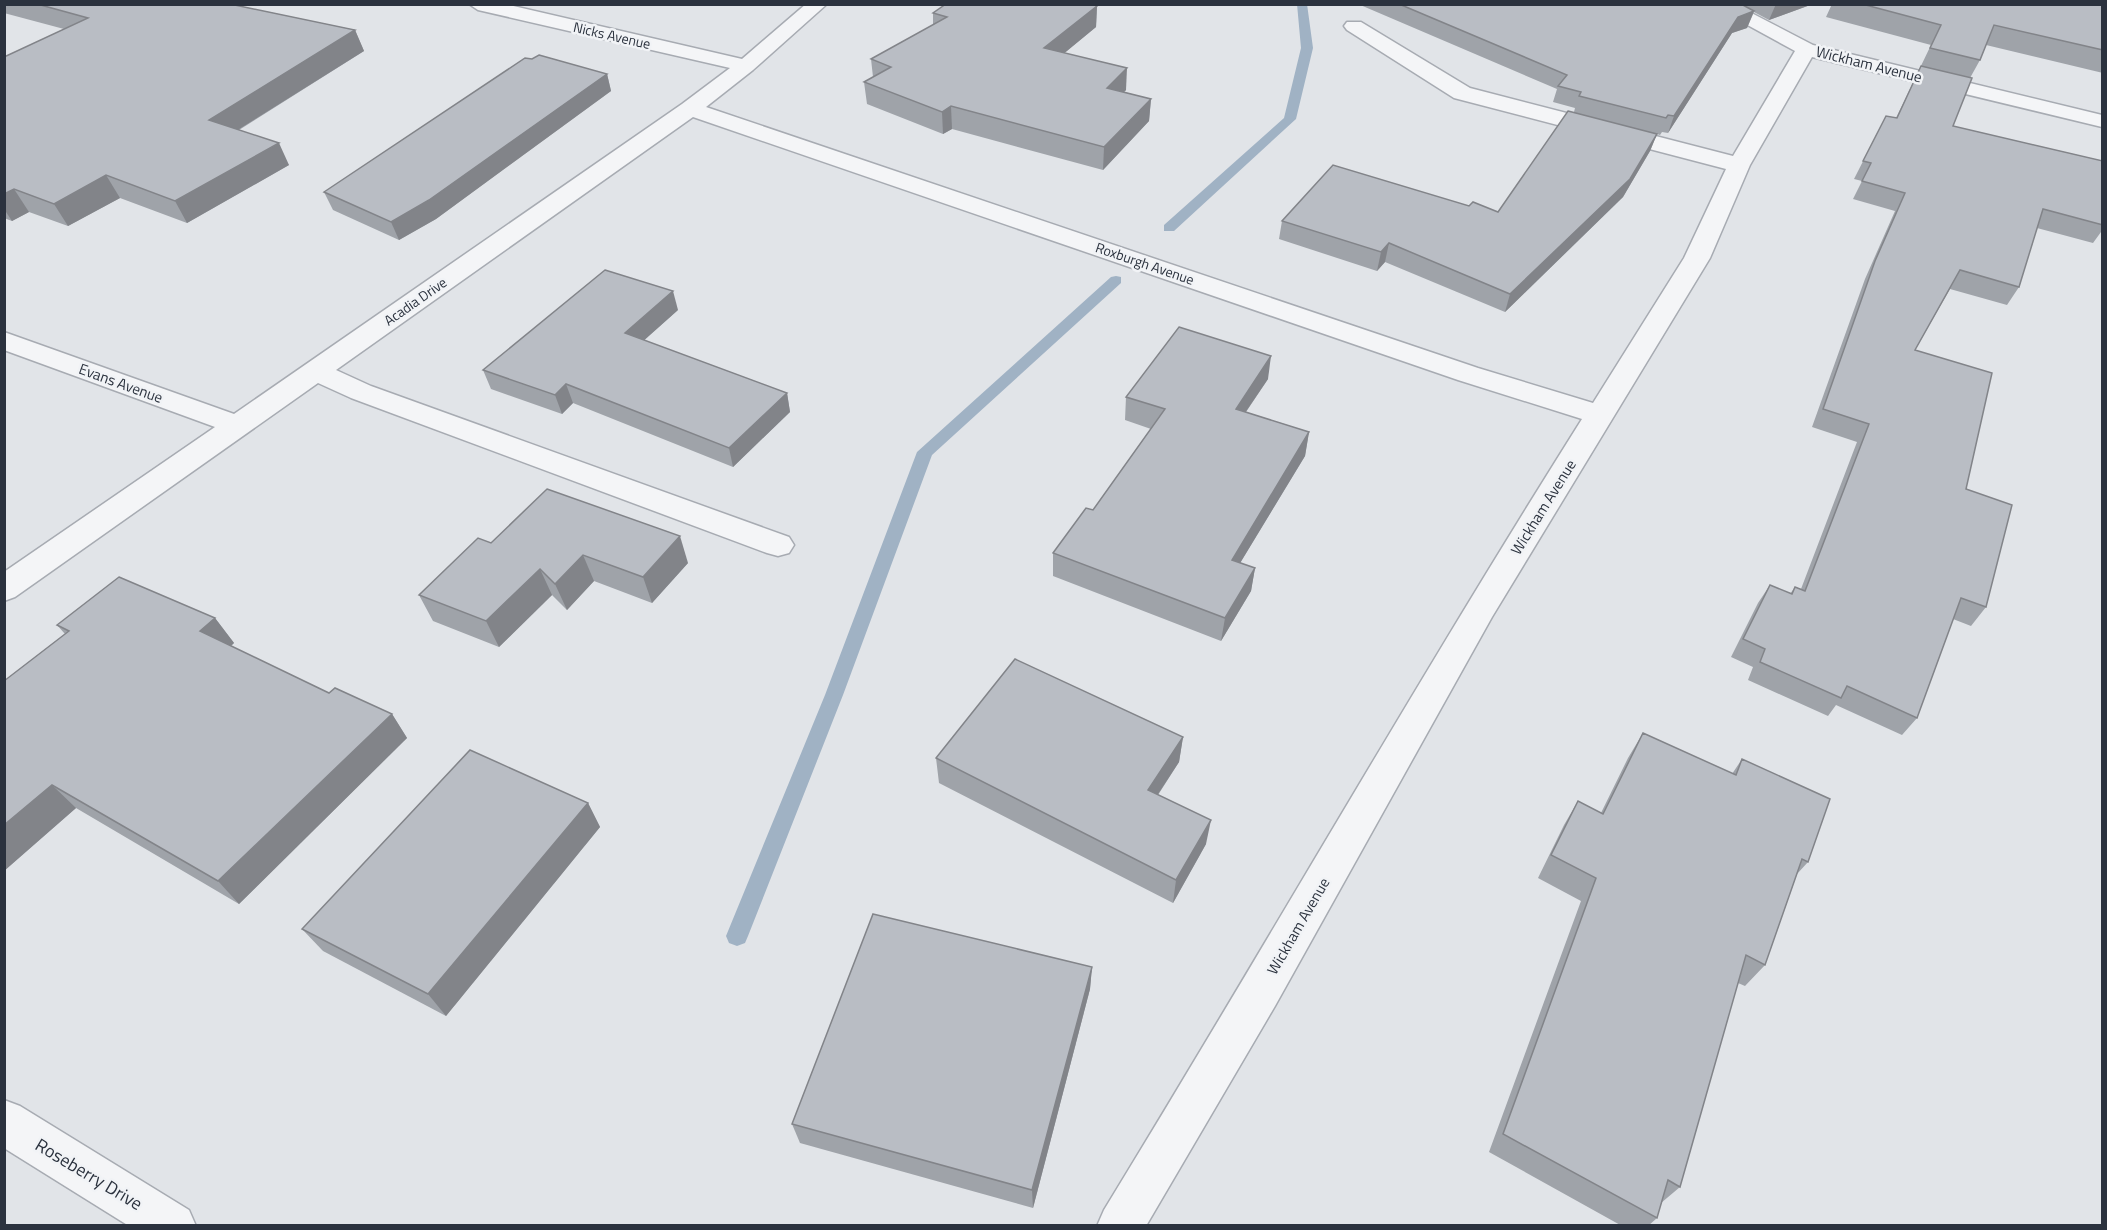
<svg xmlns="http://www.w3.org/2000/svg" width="2107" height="1230" font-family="'Titillium Web',sans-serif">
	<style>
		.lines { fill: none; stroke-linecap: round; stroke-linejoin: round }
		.stream { fill: #a0b2c4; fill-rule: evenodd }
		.minor-casing { stroke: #a7abb2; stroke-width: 3 }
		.minor { fill: #f4f5f7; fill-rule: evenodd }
		.wall { fill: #9fa3a9 }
		.shaded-wall { fill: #828489 }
		.building { fill: #b9bdc4; stroke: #828489; stroke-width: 1.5 }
		.labels { text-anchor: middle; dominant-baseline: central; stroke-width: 5; stroke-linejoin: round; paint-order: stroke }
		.far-street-label { font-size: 14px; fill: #2b323e; stroke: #f1f3f6 }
		.street-label { font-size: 15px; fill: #2b323e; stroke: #f1f3f6 }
		.near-street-label { font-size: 18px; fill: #2b323e; stroke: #f1f3f6 }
	</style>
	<rect width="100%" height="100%" fill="#e1e4e8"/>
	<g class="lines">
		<g class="stream">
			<path d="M1297 4H1307L1313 48 1296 119 1174 231H1164V225L1284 118 1301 48Z"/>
			<path d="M1116 276 1121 277V283L932 455 843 695 748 936 745 943 737 946 729 943 726 936 825 695 917 452 1111 277Z"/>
		</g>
		<defs>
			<g id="minor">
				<path d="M469 4H505L742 59 806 4H827L753 70 706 107 1478 368 1593 403 1684 258 1726 169 1454 98 1347 30 1344 26 1347 22H1361L1470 88 1733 156 1795 51 1709 4H1734L1813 45 2102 115V127L1812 57 1750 165 1710 258 1492 617 1275 1006 1146 1226H1097L1104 1210C1265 947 1418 679 1582 419L1458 380 693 117 336 370 371 386 789 537 794 545 789 553 778 556 767 553 351 398 318 383 15 597 4 601V572L215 427 4 350V332L234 414 682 104 730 68 478 10Z"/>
				<path d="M4 1100 20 1106 189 1210 196 1226H129L4 1148Z"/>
			</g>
		</defs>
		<use href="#minor" class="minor-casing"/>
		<use href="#minor" class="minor"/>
	</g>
	<g class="wall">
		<path d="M4 4H230L355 30 364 51 239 130 289 165 187 223 120 198 68 226 29 212 12 221 4 218V57L64 29 4 13Z"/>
		<path d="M1358 4H1813L1769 20 1754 12 1747 28 1732 33 1668 133 1662 132 1660 135 1657 134 1650 151 1623 197 1505 312 1385 262 1377 271 1279 239 1282 221 1469 206 1498 212 1574 112 1575 108 1553 102 1557 89Z"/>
		<path d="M1832 4 2103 5V73L1986 45 1980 60 1970 78 1953 126 2103 161V233L2101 232 2093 243 2037 228 2019 287 2007 305 1950 289 1915 350 1966 489 1986 607 1971 626 1953 619 1917 718 1902 735 1836 705 1828 716 1748 680 1753 667 1731 657 1758 603 1770 585 1790 594 1795 587 1801 589 1857 442 1812 427 1865 279 1895 211 1853 199 1862 181 1854 179 1886 116 1896 118 1931 45 1826 17Z"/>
		<path d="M1097 6 1096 27 1064 53 1126 90 1124 92 1151 99 1149 121 1103 170 952 129 943 134 867 104 864 82 873 77 871 59 933 25V13Z"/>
		<path d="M607 74 611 91 436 219 399 240 333 210 324 192Z"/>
		<path d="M678 310 644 340 787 393 790 412 733 467 573 403 562 414 491 389 483 370Z"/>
		<path d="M1268 379 1246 412 1309 432 1305 456 1240 563 1255 568 1251 591 1221 641 1053 576V553L1093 510 1151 429 1125 420 1126 397Z"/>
		<path d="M491 543 688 563 652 603 594 581 567 610 552 595 499 647 433 621 419 595Z"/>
		<path d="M215 618 234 643 231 646 329 693 392 714 407 738 239 904 76 808 4 871V681L65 634 57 625Z"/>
		<path d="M1643 733 1732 774 1742 759 1808 862 1797 874 1765 965 1745 986 1738 983 1680 1187 1661 1203 1657 1218 1648 1226H1622L1489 1152 1581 901 1538 878 1564 825 1578 801 1601 813 1628 758Z"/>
		<path d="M1183 737 1179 762 1158 795 1206 844 1173 903 939 783 936 758Z"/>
		<path d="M588 803 600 827 446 1016 323 951 302 929Z"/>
		<path d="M1092 967 1090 989 1033 1208 800 1143 792 1124Z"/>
	</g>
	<g class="shaded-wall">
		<path d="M1776 4H1813L1769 20Z"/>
		<path d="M1097 6 1096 27 1044 70V48Z"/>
		<path d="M1754 11 1747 28 1732 33 1668 133 1674 116 1738 17Z"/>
		<path d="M355 30 364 51 220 141 209 120Z"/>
		<path d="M1127 68 1126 90 1106 110 1107 88Z"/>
		<path d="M607 74 611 91 436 219 399 240 391 222Z"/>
		<path d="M1151 99 1149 121 1103 170 1104 147Z"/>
		<path d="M951 106 952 129 943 134 942 112Z"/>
		<path d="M1657 134 1650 151 1623 197 1505 312 1510 294Z"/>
		<path d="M279 143 289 165 187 223 175 201Z"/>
		<path d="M106 175 120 198 68 226 54 204Z"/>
		<path d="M14 189 29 212 12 221 4 209V194Z"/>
		<path d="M1389 243 1385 262 1377 271 1381 252Z"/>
		<path d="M673 291 678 310 631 352 625 333Z"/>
		<path d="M1271 356 1268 379 1232 432 1236 409Z"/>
		<path d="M566 384 573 403 562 414 555 395Z"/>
		<path d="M787 393 790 412 733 467 729 448Z"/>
		<path d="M1309 432 1305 456 1228 583 1232 560Z"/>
		<path d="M680 536 688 563 652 603 643 577Z"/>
		<path d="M583 555 594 581 567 610 555 584Z"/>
		<path d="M1255 568 1251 591 1221 641 1225 618Z"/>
		<path d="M540 569 552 595 499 647 486 621Z"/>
		<path d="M215 618 234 643 219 656 200 631Z"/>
		<path d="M392 714 407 738 239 904 218 881Z"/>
		<path d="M1183 737 1179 762 1145 814 1148 790Z"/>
		<path d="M52 785 76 808 4 871V825Z"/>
		<path d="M588 803 600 827 446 1016 428 994Z"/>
		<path d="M1211 820 1206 844 1173 903 1176 880Z"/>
		<path d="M1092 967 1090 989 1033 1208 1032 1190Z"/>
	</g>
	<g class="building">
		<path d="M37 4H230L355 30 209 120 279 143 175 201 106 175 54 204 14 189 4 194V57L88 18Z"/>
		<path d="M946 4H1091L1097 6 1044 48 1127 68 1107 88 1151 99 1104 147 951 106 942 112 864 82 891 67 871 59 947 17 933 13Z"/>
		<path d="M1399 4H1741L1754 11 1738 17 1674 116 1668 115 1666 118 1579 96 1581 92 1558 86 1567 75Z"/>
		<path d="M1862 4H2102L2103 5V50L1994 25 1980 60 1930 48 1941 25Z"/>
		<path d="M539 55 607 74 429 200 391 222 324 192 525 58 532 59Z"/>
		<path d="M1921 66 1972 78 1953 126 2103 161V225L2043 209 2019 287 1960 270 1915 350 1992 373 1966 489 2012 505 1986 607 1961 598 1917 718 1847 686 1841 698 1760 662 1765 649 1743 639 1770 585 1792 594 1795 587 1805 591 1869 424 1823 409 1875 261 1905 193 1862 181 1871 163 1863 161 1886 116 1897 118Z"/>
		<path d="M1568 111 1657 134 1630 179 1510 294 1389 243 1381 252 1282 221 1333 165 1469 206 1473 202 1498 212Z"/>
		<path d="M605 270 673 291 625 333 787 393 729 448 566 384 555 395 483 370Z"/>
		<path d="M1179 327 1271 356 1236 409 1309 432 1232 560 1255 568 1225 618 1053 553 1086 508 1093 510 1165 409 1126 397Z"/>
		<path d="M547 489 680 536 643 577 583 555 555 584 540 569 486 621 419 595 478 538 491 543Z"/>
		<path d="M119 577 215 618 200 631 329 693 335 688 392 714 218 881 52 785 4 825V681L69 631 57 625Z"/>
		<path d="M1015 659 1183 737 1148 790 1211 820 1176 880 936 758Z"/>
		<path d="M1643 733 1736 775 1742 759 1830 799 1808 862 1802 859 1765 965 1746 955 1680 1187 1668 1180 1657 1218 1503 1134 1596 878 1551 855 1578 801 1603 814Z"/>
		<path d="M470 750 588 803 428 994 302 929Z"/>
		<path d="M873 914 1092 967 1032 1190 792 1124Z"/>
	</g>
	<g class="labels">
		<g class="far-street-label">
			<text transform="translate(612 35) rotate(13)">Nicks Avenue</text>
			<text transform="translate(1145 263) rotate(19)">Roxburgh Avenue</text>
			<text transform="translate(415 301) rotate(-35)">Acadia Drive</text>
		</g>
		<g class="street-label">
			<text transform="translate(1869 64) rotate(14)">Wickham Avenue</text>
			<text transform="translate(121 383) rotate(20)">Evans Avenue</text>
			<text transform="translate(1543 507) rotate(-58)">Wickham Avenue</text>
			<text transform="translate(1298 926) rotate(-60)">Wickham Avenue</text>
		</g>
		<g class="near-street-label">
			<text transform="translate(89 1174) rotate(31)">Roseberry Drive</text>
		</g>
	</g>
	<rect width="2107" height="1230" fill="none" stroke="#2b323e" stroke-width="12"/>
</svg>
